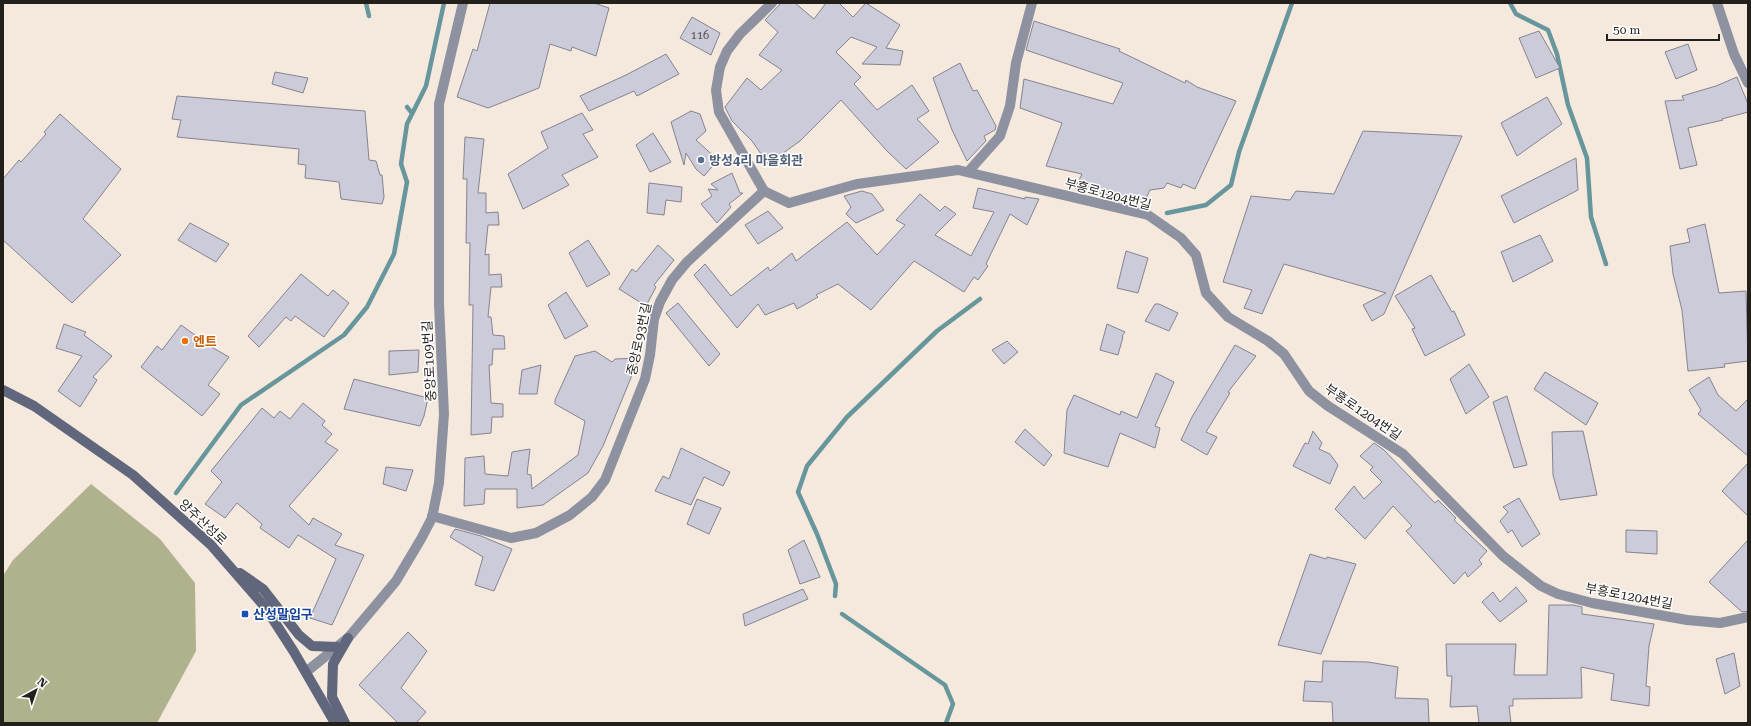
<svg xmlns="http://www.w3.org/2000/svg" width="1751" height="726" font-family="'Roboto Serif','Noto Sans KR',serif">
	<style>
		.forest { fill: #afb28d }
		.lines { fill: none; stroke-linecap: round; stroke-linejoin: round }
		.stream { stroke: #68969d; stroke-width: 4.5 }
		.building { fill: #cccbd9; stroke: #858391 }
		.street { stroke: #8d91a0; stroke-width: 10 }
		.secondary { stroke: #60667b; stroke-width: 10 }
		.service-dot { fill: #5c6f8a; stroke: #fff; stroke-width: 1.5 }
		.food-dot { fill: #e8710a; stroke: #fff; stroke-width: 1.5 }
		.transit-dot { fill: #1a4fb4; stroke: #fff; stroke-width: 1.5 }
		.labels { text-anchor: middle; dominant-baseline: central; stroke-width: 3; stroke-linejoin: round; paint-order: stroke }
		.number-label { font-size: 11px; fill: #4d4a4a }
		.service-label { font-size: 13px; font-weight: bold; fill: #4e5e75; stroke: #fff; text-anchor: start }
		.street-label { font-size: 13px; fill: #231f1b; stroke: #fff }
		.food-label { font-size: 13px; font-weight: bold; fill: #c56008; stroke: #fff; text-anchor: start }
		.transit-label { font-size: 13px; font-weight: bold; fill: #164399; stroke: #fff; text-anchor: start }
	</style>
	<rect width="100%" height="100%" fill="#f5e9dd"/>
	<path class="forest" d="M91 484 160 539 195 583 196 651 157 723H3V576L13 560Z"/>
	<g class="lines">
		<g class="stream">
			<path d="M366 3 369 16"/>
			<path d="M1510 3 1516 14 1548 30 1557 54 1568 105 1587 158 1591 217 1606 264"/>
			<path d="M407 107 412 113"/>
			<path d="M1167 213 1206 205 1231 185 1239 152 1292 3"/>
			<path d="M176 493 241 405 344 335 367 307 394 254 407 182 401 164 407 124 426 86 444 3"/>
			<path d="M835 596 836 584 817 534 798 492 807 466 847 417 937 331 980 299"/>
			<path d="M842 614 945 685 953 704 946 723"/>
		</g>
	</g>
	<g class="building">
		<path d="M490 3H594L609 8 596 56 572 47 571 51 550 44 539 88 488 108 457 97 473 49 477 51Z"/>
		<path d="M781 3H795L814 19 826 3H839L853 17 866 3 900 25 886 48 903 51 900 65 862 64 877 47 851 37 836 52 861 77 854 84 877 110 912 85 929 111 917 119 939 142 906 169 887 151 841 100 800 141 768 164 752 141 732 121 725 107 747 78 761 90 782 70 759 55 778 32 765 20Z"/>
		<path d="M692 17 720 33 711 55 680 38Z"/>
		<path d="M1034 21 1120 49 1119 51 1185 83 1186 80 1197 87 1236 101 1195 189 1183 184 1181 188 1167 183 1164 188 1150 190 1144 202 1100 193 1099 195 1087 189 1085 193 1075 188 1082 174 1046 166 1062 123 1020 108 1024 79 1113 104 1123 83 1026 50Z"/>
		<path d="M1539 31 1560 68 1536 78 1519 38Z"/>
		<path d="M1688 44 1697 70 1676 79 1665 52Z"/>
		<path d="M666 54 679 74 637 96 634 91 589 111 580 96 626 75Z"/>
		<path d="M960 63 973 91 977 90 996 126 995 130 984 136 986 141 967 161 952 130 933 78Z"/>
		<path d="M275 72 308 78 303 93 272 84Z"/>
		<path d="M1737 77 1748 104V112L1722 119 1723 120 1688 128 1697 165 1680 169 1665 101 1684 100 1682 96 1716 86Z"/>
		<path d="M177 96 365 111 369 160 376 161 380 175H382L384 197 382 204 341 199 339 182 305 178 306 165 298 164 299 149 177 137 181 120 172 119Z"/>
		<path d="M1547 97 1562 124 1517 156 1501 123Z"/>
		<path d="M691 111 700 114 706 131 696 140 718 160 704 176 696 169 686 153 684 165 671 122Z"/>
		<path d="M582 113 593 130 583 134 598 157 562 175 569 185 523 209 508 174 548 148 541 132Z"/>
		<path d="M60 114 121 169 83 219 121 255 72 303 3 240V179L19 160 21 162 46 134 44 132Z"/>
		<path d="M1363 131 1462 136 1384 314 1372 321 1363 305 1386 293 1284 264 1262 314 1244 308 1252 290 1223 282 1251 196 1290 200 1296 191 1334 194Z"/>
		<path d="M653 133 671 162 650 172 636 145Z"/>
		<path d="M465 137 484 139 478 193H486V213L498 212 499 225H488L485 255 489 254V275L501 274 502 287H491L488 317H491L493 335 504 336 505 349H493L492 365H489L491 403 503 404V417H492L491 433 471 435 473 305H469L470 243H466L467 179H463Z"/>
		<path d="M1576 158 1578 190 1514 223 1501 196Z"/>
		<path d="M732 173 740 193H743L729 204 731 207 717 223 701 204 712 196 708 189 718 190 711 184Z"/>
		<path d="M649 183 682 187 681 202 666 200 664 215 647 213Z"/>
		<path d="M978 188 1025 199V197L1039 199 1027 225 1010 214 986 264 988 266 978 280 974 277 964 292 914 261 871 310 838 284 816 295 818 297 797 309 794 303 765 315 758 304 737 328 694 275 705 264 731 296 768 267 770 271 792 253 796 261 847 222 877 255 905 225 896 220 920 194 940 211 945 206 956 214 935 235 971 256 994 212 973 208Z"/>
		<path d="M862 191 872 194 884 210 856 223 846 214 851 207 844 196Z"/>
		<path d="M768 211 783 228 758 244 745 225Z"/>
		<path d="M190 223 229 244 216 262 178 240Z"/>
		<path d="M1705 224 1719 293 1746 291 1748 361 1724 364 1725 367 1688 371 1682 310 1673 274 1670 246 1690 242 1687 229Z"/>
		<path d="M1540 235 1553 261 1513 282 1501 252Z"/>
		<path d="M588 240 610 274 587 287 569 253Z"/>
		<path d="M658 245 674 260 654 285 656 287 646 306 619 289 632 269 636 272Z"/>
		<path d="M1126 251 1148 258 1138 293 1117 288Z"/>
		<path d="M301 274 328 296 333 290 349 303 324 337 295 316 291 321 286 317 259 347 248 336Z"/>
		<path d="M1431 275 1452 312 1454 311 1465 335 1425 356 1412 329 1415 328 1395 296Z"/>
		<path d="M566 292 588 326 565 339 548 305Z"/>
		<path d="M678 303 720 354 709 366 666 313Z"/>
		<path d="M1155 304H1159L1178 313 1169 331 1145 321Z"/>
		<path d="M64 324 86 332 84 335 112 356 93 377 97 380 80 407 58 391 82 356 56 348Z"/>
		<path d="M1107 324 1125 332 1122 336 1123 337 1118 355 1100 350Z"/>
		<path d="M181 325 202 340 201 341 229 357 208 385 220 394 202 416 141 367 157 346 162 350Z"/>
		<path d="M1007 341 1018 352 1004 364 992 350Z"/>
		<path d="M1235 345 1256 356 1228 392 1230 393 1206 432 1217 437 1207 455 1181 440 1192 417Z"/>
		<path d="M419 350 418 372 389 375V351Z"/>
		<path d="M595 351 612 362 615 359 639 358 603 446 588 473 543 505 517 508V489H485L484 504 464 506 465 458 484 456 485 474 508 476 512 452 530 449 527 474 531 475 532 489 578 455 585 421 555 404V400L575 356Z"/>
		<path d="M1469 364 1489 397 1466 414 1450 379Z"/>
		<path d="M541 365 537 394H519L522 370Z"/>
		<path d="M1545 372 1598 403 1586 425 1534 389Z"/>
		<path d="M1156 373 1174 382 1155 426 1160 428 1155 448 1120 433 1108 467 1064 453 1067 410 1074 395 1120 415 1121 411 1137 418Z"/>
		<path d="M1709 377 1718 395 1736 411 1748 399V456L1698 414 1701 410 1689 390Z"/>
		<path d="M354 379 428 398 424 416 420 426 344 409Z"/>
		<path d="M1507 396 1527 465 1514 468 1493 402Z"/>
		<path d="M303 403 325 421 322 425 332 434 325 442 338 450 289 506 309 525 313 518 342 534 335 545 364 555 332 625 310 618 336 559 298 535 289 548 260 528 262 524 237 503 225 518 205 504 222 482 211 471 262 408 274 418 280 411 290 419Z"/>
		<path d="M1025 429 1052 455 1044 466 1015 442Z"/>
		<path d="M1313 431 1322 443 1319 449 1330 454 1338 465 1330 484 1293 466 1305 443 1308 444Z"/>
		<path d="M1583 431 1597 495 1560 500 1553 475 1552 432Z"/>
		<path d="M1374 443 1384 450 1435 503 1438 500 1456 518 1454 520 1487 551 1479 560 1482 564 1468 577 1465 572 1454 584 1406 531 1412 526 1393 506 1365 539 1335 509 1354 486 1364 499 1382 482 1370 470 1373 467 1360 456Z"/>
		<path d="M681 448 730 472 723 486 704 477 691 505 655 491 663 476 669 479Z"/>
		<path d="M1748 463V516L1722 491Z"/>
		<path d="M386 467 413 470 406 491 383 484Z"/>
		<path d="M1519 498 1540 534 1522 547 1512 530 1508 533 1500 521 1508 512 1503 507Z"/>
		<path d="M697 499 721 508 709 534 687 524Z"/>
		<path d="M455 529 481 536 512 549 494 591 475 585 483 557 450 537Z"/>
		<path d="M1626 530 1657 531V554L1626 552Z"/>
		<path d="M804 540 820 577 800 584 788 550Z"/>
		<path d="M1748 540V611L1742 612 1709 582Z"/>
		<path d="M1310 554 1326 559 1327 557 1356 564 1321 654 1278 645Z"/>
		<path d="M1516 587 1527 601 1500 622 1482 602 1493 592 1500 602Z"/>
		<path d="M803 589 808 599 745 626 743 614Z"/>
		<path d="M1549 605H1573L1582 607V614L1654 624 1649 646 1646 686 1650 687 1649 706 1611 700 1614 674 1581 667 1582 698 1513 699V706H1509L1511 723H1479L1477 706 1450 707 1452 676H1447L1446 644H1516L1514 675H1547Z"/>
		<path d="M408 632 427 651 401 688 426 712 416 723H398L359 685Z"/>
		<path d="M1734 653 1740 686 1725 694 1716 659Z"/>
		<path d="M1323 661 1368 662 1398 667 1395 698 1428 699 1429 723H1333L1332 702 1303 701 1305 681 1322 682Z"/>
	</g>
	<g class="lines">
		<g class="street">
			<path d="M1717 3 1734 54 1748 83"/>
			<path d="M968 172 1000 136 1010 106 1016 63 1032 3"/>
			<path d="M764 191 789 203 857 184 958 170 1148 215 1181 238 1196 255 1206 293 1228 317 1268 341 1284 354 1309 391 1328 406 1403 454 1503 556 1541 586 1558 594 1592 603 1687 620 1720 623 1748 617"/>
			<path d="M764 191 719 112 716 90 720 67 727 51 740 34 772 3"/>
			<path d="M432 516 511 538 536 533 570 515 592 497 605 480 645 379 650 355 654 319 660 302 672 280 687 262 764 191"/>
			<path d="M306 672 348 638 381 599 396 581 421 539 432 518 439 483 444 414 439 304V104L463 3"/>
		</g>
		<g class="secondary">
			<path d="M3 390 34 406 133 475 211 545 265 607 294 652 335 723"/>
			<path d="M240 573 263 589 299 635 312 646 337 647"/>
			<path d="M345 723 332 697 333 664 348 638"/>
		</g>
	</g>
	<circle class="service-dot" cx="701" cy="160" r="4"/>
	<circle class="food-dot" cx="185" cy="341" r="4"/>
	<rect class="transit-dot" x="241" y="610" width="8" height="8" rx="2"/>
	<g class="labels">
		<g class="number-label">
			<text x="700" y="35">116</text>
		</g>
		<g class="service-label">
			<text x="709" y="160">방성4리 마을회관</text>
		</g>
		<g class="street-label">
			<text transform="translate(1108 194) rotate(15)">부흥로1204번길</text>
			<text transform="translate(639 339) rotate(-78)">중앙로93번길</text>
			<text transform="translate(429 361) rotate(-93)">중앙로109번길</text>
			<text transform="translate(1363 412) rotate(34)">부흥로1204번길</text>
			<text transform="translate(203 522) rotate(43)">양주산성로</text>
			<text transform="translate(1629 596) rotate(11)">부흥로1204번길</text>
		</g>
		<g class="food-label">
			<text x="193" y="341">엔트</text>
		</g>
		<g class="transit-label">
			<text x="253" y="614">산성말입구</text>
		</g>
	</g>
	<rect width="1751" height="726" fill="none" stroke="#231f1b" stroke-width="8"/>
	<g transform="translate(36 690) rotate(40)" stroke="#ffffff" stroke-width="3" paint-order="stroke">
	<path d="M0-3L7 15L0 10L-7 15Z" fill="#231f1b"/>
	<text y="-6" font-size="11" font-weight="bold" text-anchor="middle" fill="#231f1b">N</text>
	</g>
	<path d="M1607 34v6h112v-6" fill="none" stroke="#231f1b" stroke-width="2"/>
	<text x="1613" y="34" font-size="12" fill="#231f1b" stroke="#ffffff" stroke-width="3" paint-order="stroke">50 m</text>
</svg>
